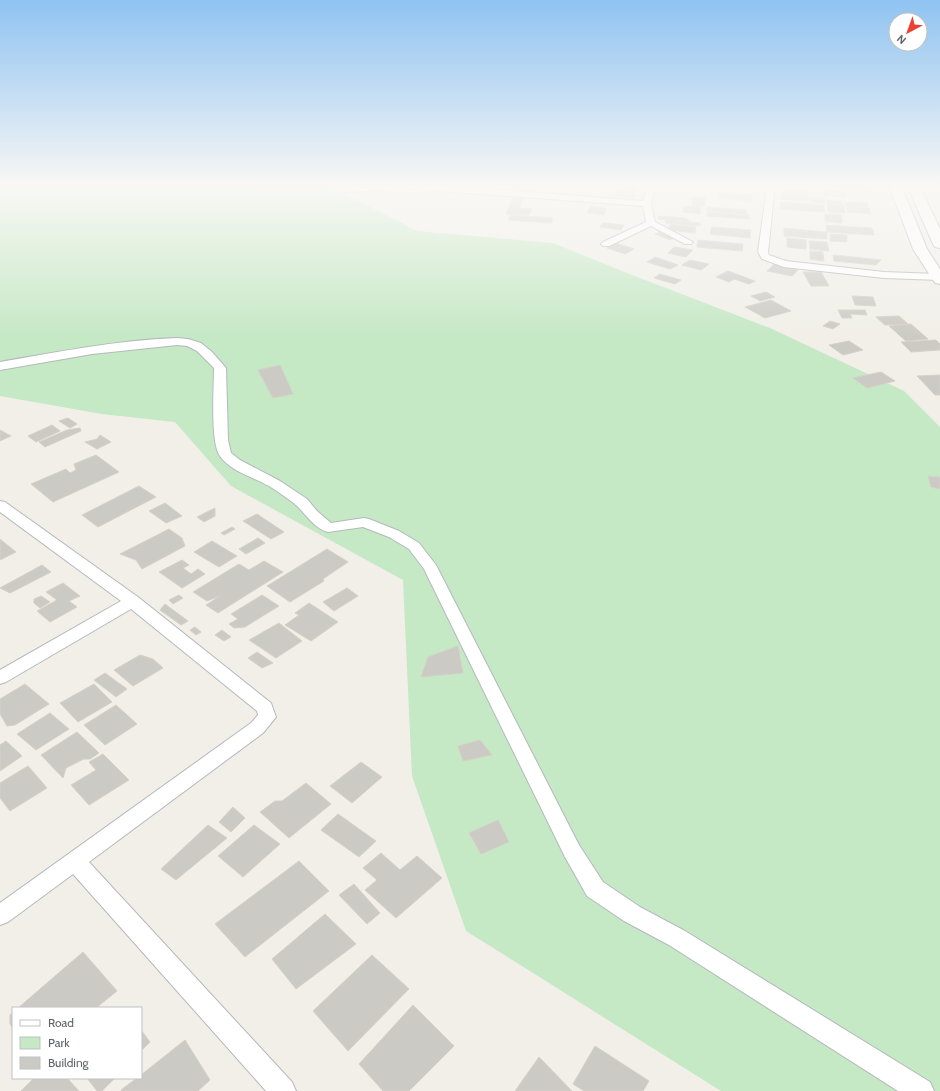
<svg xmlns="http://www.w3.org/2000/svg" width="940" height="1091" font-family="Cabin,sans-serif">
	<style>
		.green { fill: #c5e8c5 }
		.building { fill: #cccac5; stroke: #d6d1c6 }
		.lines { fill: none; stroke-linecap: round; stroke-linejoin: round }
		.street-casing { stroke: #b5b8bc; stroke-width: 2 }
		.secondary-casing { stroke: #b6babf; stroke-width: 2 }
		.street { fill: #fff; fill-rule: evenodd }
		.secondary { fill: #fff; fill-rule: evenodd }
	</style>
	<rect width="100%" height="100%" fill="#f1efe8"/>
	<path class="green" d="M0 185H320L363 203 417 231 553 243 627 273 770 328 904 391 940 427V1091H721L466 931 412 776 403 580 231 486 175 422 102 414 0 396Z"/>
	<g class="building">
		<path d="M618 185H637L634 198 615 196Z"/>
		<path d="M823 185H871L872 191 824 187Z"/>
		<path d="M783 188 808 190V196L782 193Z"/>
		<path d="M823 190 846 191 847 197 824 196Z"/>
		<path d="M720 192 752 194V202L719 197Z"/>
		<path d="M782 194 809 196V201L781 199Z"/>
		<path d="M692 197H705V206L692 205Z"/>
		<path d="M811 197 825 198V203L811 202Z"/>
		<path d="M513 198H524L520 208 532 209 529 215 506 214Z"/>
		<path d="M827 200 841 201 842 205 827 204Z"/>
		<path d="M780 202 823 205 825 212 781 209Z"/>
		<path d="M845 202 867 203 868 207 846 206Z"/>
		<path d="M827 204 844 205 845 213 828 212Z"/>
		<path d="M590 206 606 208 604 215 587 213Z"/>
		<path d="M684 206 701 207 700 214 683 212Z"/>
		<path d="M846 206 869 208 871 214 848 212Z"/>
		<path d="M707 207 747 210V214L706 211Z"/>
		<path d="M707 212 749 215V219L707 216Z"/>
		<path d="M825 214 842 215V223L825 221Z"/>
		<path d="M510 215 553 218 551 223 508 220Z"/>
		<path d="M659 216 685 218 690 222 658 219Z"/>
		<path d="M666 220 700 223V226L665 223Z"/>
		<path d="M603 223 624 225 621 230 600 227Z"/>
		<path d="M670 224 696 227 695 233 669 230Z"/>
		<path d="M826 225 872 228 874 235 827 232Z"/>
		<path d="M712 227 751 230 750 238 710 234Z"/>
		<path d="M784 228 827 232V239L784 236Z"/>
		<path d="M664 231 679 236 670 240 655 234Z"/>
		<path d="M830 234 847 235V242L830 241Z"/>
		<path d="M787 238 806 240V249L787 247Z"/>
		<path d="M698 240 743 244 742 251 697 247Z"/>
		<path d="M809 241 827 242 829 251 810 249Z"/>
		<path d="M616 243 634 249 625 254 607 248Z"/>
		<path d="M674 247 693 250 686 257 668 253Z"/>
		<path d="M810 251 823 252 824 261 810 259Z"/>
		<path d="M833 255 881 260 876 265 834 261Z"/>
		<path d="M655 257 678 265 670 269 647 262Z"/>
		<path d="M690 260 709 264 701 270 682 265Z"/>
		<path d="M774 264 798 270 792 276 767 271Z"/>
		<path d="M728 271 755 281 749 284 734 279 729 282 716 277Z"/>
		<path d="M803 272H821L829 286H811Z"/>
		<path d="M660 274 681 280 675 284 654 278Z"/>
		<path d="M766 292 775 297 760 301 751 296Z"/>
		<path d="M852 296 873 297 876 306 855 305Z"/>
		<path d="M771 300 791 311 765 318 745 307Z"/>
		<path d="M838 310H865L867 315 850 314 852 318H842Z"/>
		<path d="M899 316 908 324 885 325 876 317Z"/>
		<path d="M830 321 840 324 833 329 823 326Z"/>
		<path d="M911 324 928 339 906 341 889 326Z"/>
		<path d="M936 340 940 344V350L911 352 901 342Z"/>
		<path d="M849 341 863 350 843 355 829 345Z"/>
		<path d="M280 365 293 394 273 398 258 370Z"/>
		<path d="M881 372 895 381 867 388 853 378Z"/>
		<path d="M940 375V395H935L917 376Z"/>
		<path d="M68 418 77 424 70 428 59 421Z"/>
		<path d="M52 425 60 431 36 442 28 436Z"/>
		<path d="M80 428 81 431 45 447 39 442 67 430Z"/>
		<path d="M0 430 11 436 0 441Z"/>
		<path d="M100 435 111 442 97 449 85 442 97 439Z"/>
		<path d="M96 455 119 472 53 502 31 484 66 469 70 473 76 470 74 464Z"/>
		<path d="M928 476 940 477V489L931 487Z"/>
		<path d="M139 486 156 497 98 527 82 515Z"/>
		<path d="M165 503 182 516 166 523 149 511Z"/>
		<path d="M215 508V516L204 522 197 517Z"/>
		<path d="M257 514 284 532 271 539 243 521Z"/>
		<path d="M232 527 235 529 224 535 221 533Z"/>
		<path d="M169 529 182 538 185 546 142 569 136 560 120 554Z"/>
		<path d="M258 538 265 543 246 554 239 549Z"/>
		<path d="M0 539 16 552 0 560Z"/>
		<path d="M212 541 237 556 219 567 194 552Z"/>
		<path d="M327 549 348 562 323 579 324 581 290 602 267 586Z"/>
		<path d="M182 560 189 565 183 568 191 574 198 569 205 574 182 588 159 572Z"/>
		<path d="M264 561 283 572 218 613 206 605 220 596 207 601 193 592 239 564 249 570Z"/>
		<path d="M42 565 51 572 10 593 0 588Z"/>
		<path d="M63 583 80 596 69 601 77 607 50 622 37 611 57 600 46 592Z"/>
		<path d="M347 588 358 596 334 611 323 602Z"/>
		<path d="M179 595 183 598 173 604 169 600Z"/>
		<path d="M262 595 279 606 245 627 234 628 229 624 238 619 231 614Z"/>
		<path d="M41 596 50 602 40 608 34 603V599Z"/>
		<path d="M309 603 338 622 311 641 285 625 299 615 295 613Z"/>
		<path d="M165 604 188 621 181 625 160 610Z"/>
		<path d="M279 623 302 641 276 658 249 640Z"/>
		<path d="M195 627 201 632 196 635 190 630Z"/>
		<path d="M222 630 231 637 224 641 215 635Z"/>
		<path d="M458 646 463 673 421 677 428 657Z"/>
		<path d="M257 652 273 663 262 668 248 658Z"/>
		<path d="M140 655 153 659 163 668 133 686 114 670Z"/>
		<path d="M105 673 127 689 116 697 94 680Z"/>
		<path d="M25 684 49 704 15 725 7 726 0 714V699Z"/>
		<path d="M94 684 112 702 78 722 60 703Z"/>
		<path d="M116 705 137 724 105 745 84 725Z"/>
		<path d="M50 713 69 729 36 750 17 734Z"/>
		<path d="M77 732 99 753 90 759H84L66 768 63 778 41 755Z"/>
		<path d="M480 740 492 755 463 761 458 746Z"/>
		<path d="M6 741 22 756 0 771V745Z"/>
		<path d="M103 754 129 780 89 805 71 785 96 770 89 762Z"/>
		<path d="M361 762 382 777 352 803 330 786Z"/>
		<path d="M28 766 47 788 10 811 0 798V783Z"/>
		<path d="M306 783 331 804 289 838 260 812 275 801H282Z"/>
		<path d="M233 807 245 818 231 832 219 822Z"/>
		<path d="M338 814 376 841 359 857 321 830Z"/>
		<path d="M498 820 509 842 481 854 469 833Z"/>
		<path d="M208 825 227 838 176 880 161 869Z"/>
		<path d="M254 825 280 844 243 877 218 856Z"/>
		<path d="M381 853 400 870 417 856 442 878 396 918 365 890 377 880 363 868Z"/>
		<path d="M299 861 329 891 245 957 215 924Z"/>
		<path d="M354 884 380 913 367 924 339 895Z"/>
		<path d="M325 914 356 944 296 989 272 959Z"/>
		<path d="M83 952 117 991 96 1008H18Z"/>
		<path d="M372 955 409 989 348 1051 313 1011Z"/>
		<path d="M413 1005 454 1046 409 1091H383L359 1064Z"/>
		<path d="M13 1012V1029L10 1024V1015Z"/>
		<path d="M141 1030 150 1042 141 1051Z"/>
		<path d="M185 1040 210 1080 198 1091H122L121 1090 137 1078H141V1075Z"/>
		<path d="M595 1046 649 1081 643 1091H584L573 1084Z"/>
		<path d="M539 1057 572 1091H515Z"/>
		<path d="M34 1078H67L79 1091H21Z"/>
		<path d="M87 1078H115L102 1091H97Z"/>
	</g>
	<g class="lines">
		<defs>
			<g id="street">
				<path d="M366 185H439L643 201 648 185H656L651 204 655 222 693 242 691 244H685L651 226 609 246H603L601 244 603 242 646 222 643 206 413 189 343 192 339 189 343 186Z"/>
				<path d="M765 185H773L774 194 768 252 769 255 786 261 884 272 938 274H940V280L884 278 784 267 762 259 758 252 766 194Z"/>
				<path d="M177 338 188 339 201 343 212 352 226 368 228 440 231 453 240 460 280 481 307 499 317 511 331 523 364 518 369 519 399 531 419 543 436 565 579 845 603 882 640 907 685 931 930 1082 934 1091H898L669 945 624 921 587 896 565 857 424 569 409 549 389 537 363 527 328 532C312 528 304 510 291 501 284 496 277 491 269 486 253 477 230 471 220 456 210 443 214 386 214 368L197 351 187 346 177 345 92 354 0 370V362C58 352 118 340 177 338Z"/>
				<path d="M0 501 5 502 138 597 271 703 276 717 263 733 89 862 292 1082 296 1091H266L73 874 8 922 0 925V903L251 723 258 715 257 711 131 609 6 682 0 684V670L121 601 0 512Z"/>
			</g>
			<g id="secondary">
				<path d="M889 185H901L927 249 940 269V284L935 283 913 249Z"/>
				<path d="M907 185H919L940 229V248L935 247 933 244Z"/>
			</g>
		</defs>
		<use href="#street" class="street-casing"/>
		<use href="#secondary" class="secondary-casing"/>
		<use href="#street" class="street"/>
		<use href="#secondary" class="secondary"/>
	</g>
	<linearGradient id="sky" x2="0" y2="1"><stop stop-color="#8fc3f1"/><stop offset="0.55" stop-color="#f9f8f5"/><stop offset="1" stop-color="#f9f8f5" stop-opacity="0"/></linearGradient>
	<rect width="940" height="338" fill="url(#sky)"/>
	<rect x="12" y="1007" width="130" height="72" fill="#ffffff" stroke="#bfc1c3"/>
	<rect x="20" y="1020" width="20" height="6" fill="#ffffff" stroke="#bfc1c3"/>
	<text x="48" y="1027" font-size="12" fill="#5f6368">Road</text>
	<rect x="20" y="1037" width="20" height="12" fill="#c5e8c5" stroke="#bfc1c3"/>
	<text x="48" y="1047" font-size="12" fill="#5f6368">Park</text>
	<rect x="20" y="1057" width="20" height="12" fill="#cccac5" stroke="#bfc1c3"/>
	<text x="48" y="1067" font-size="12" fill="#5f6368">Building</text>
	<g transform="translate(908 32) rotate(221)"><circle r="19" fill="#ffffff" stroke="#bfc1c3"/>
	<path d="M0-3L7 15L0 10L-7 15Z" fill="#ea4335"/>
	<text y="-6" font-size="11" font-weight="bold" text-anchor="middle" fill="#5f6368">N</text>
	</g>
</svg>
